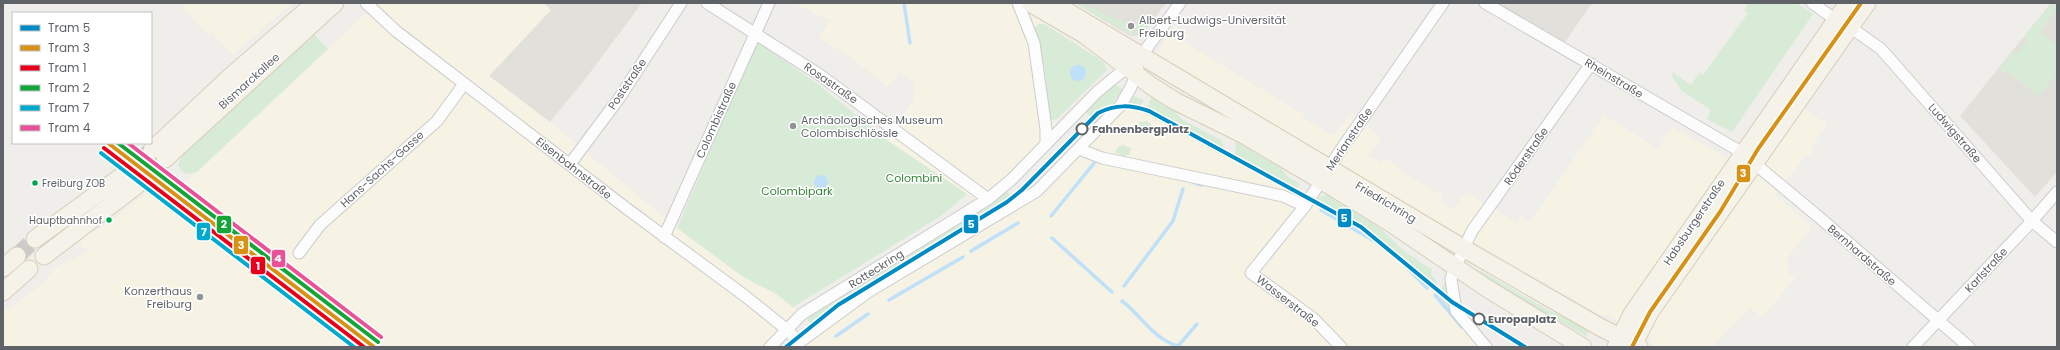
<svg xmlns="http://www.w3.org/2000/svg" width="2060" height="350" font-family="Poppins,sans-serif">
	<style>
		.commercial { fill: #f7f3e4 }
		.education { fill: #e2e0da }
		.green { fill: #d8ebd6 }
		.water { fill: #bfe0f9 }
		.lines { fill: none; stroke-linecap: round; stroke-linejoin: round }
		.stream { stroke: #bfe0f9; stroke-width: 3.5 }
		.primary-tunnel { stroke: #cbcbca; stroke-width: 17; stroke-dasharray: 17 8; stroke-linecap: butt }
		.street-casing { stroke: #cbcccc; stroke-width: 13 }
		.primary-casing { stroke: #d7ceb8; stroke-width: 19 }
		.street { stroke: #fdfcfc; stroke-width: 11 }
		.primary { stroke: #f4f2e9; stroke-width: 17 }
		.tram-1-casing { stroke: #fff; stroke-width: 7 }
		.tram-2-casing { stroke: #fff; stroke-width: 7 }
		.tram-3-casing { stroke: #fff; stroke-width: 7 }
		.tram-4-casing { stroke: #fff; stroke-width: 7 }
		.tram-5-casing { stroke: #fff; stroke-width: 7 }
		.tram-6-casing { stroke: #fff; stroke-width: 7 }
		.tram-1 { stroke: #008bc5; stroke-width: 4 }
		.tram-2 { stroke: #d79215; stroke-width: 4 }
		.tram-3 { stroke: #e8001b; stroke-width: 4 }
		.tram-4 { stroke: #13a538; stroke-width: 4 }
		.tram-5 { stroke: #00a9ce; stroke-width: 4 }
		.tram-6 { stroke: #ea5297; stroke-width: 4 }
		.poi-dot { fill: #919496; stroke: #fff; stroke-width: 1.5 }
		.stop-dot { fill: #fff; stroke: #5f6368; stroke-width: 2 }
		.bus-dot { fill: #00a651; stroke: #fff; stroke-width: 1.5 }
		.labels { text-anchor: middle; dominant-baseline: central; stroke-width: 3; stroke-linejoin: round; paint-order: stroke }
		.bus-label { font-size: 10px; fill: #5f6368; stroke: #fff; text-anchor: start }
		.poi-label { font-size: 11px; fill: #5f6368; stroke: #fff; text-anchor: start }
		.street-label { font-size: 11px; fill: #5f6368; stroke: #fff }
		.stop-label { font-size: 11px; font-weight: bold; fill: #5f6368; stroke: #fff; text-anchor: start }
		.park-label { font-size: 11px; fill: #348238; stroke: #fff }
		.line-badge { stroke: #fff; stroke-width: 1.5 }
		.badge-label { font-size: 11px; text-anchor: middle; font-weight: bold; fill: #fff }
	</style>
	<rect width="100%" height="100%" fill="#efeeea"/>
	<g class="commercial">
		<path d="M189 3H291L233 55 212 33 209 35 183 8Z"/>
		<path d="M377 3H642L586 78 550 122 677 228 757 285 775 293 805 317 795 326 796 329 776 347H385L276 262 280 256 185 183Z"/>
		<path d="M793 3H1039L1047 8 1039 24 1035 28 1044 64 1050 120 1063 130 985 206 887 140 914 99V83L900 72 888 87 851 57 819 38 830 20Z"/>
		<path d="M1175 26 1188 35 1184 42 1304 115 1303 118 1334 136 1351 113 1381 138 1369 156 1381 163 1384 158 1398 166 1397 169 1443 196 1440 202 1453 210 1466 192 1516 223 1521 216 1530 222 1604 115 1658 149 1672 127 1738 164 1713 228 1804 108 1827 125 1811 147 1814 149 1809 157 1806 155 1775 195 1812 227 1787 258 1788 272 1795 279 1762 317 1750 307 1715 344 1718 347H1653L1649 337 1607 315 1600 314 1351 172 1157 53Z"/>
		<path d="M1112 106 1133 109 1144 113 1188 135 1313 205 1341 217 1373 237 1436 295 1482 347H788L1033 188Z"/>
		<path d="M151 189 265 276 269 271 368 347H3V310L12 307 44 282 56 267 83 254 88 249 82 247 78 239 105 226Z"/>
	</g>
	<g class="education">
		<path d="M544 3H642L586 78 550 122 489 76 551 10Z"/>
		<path d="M1075 3H1166L1142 35 1130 36Z"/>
		<path d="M1493 3H1592L1563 45Z"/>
		<path d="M2051 3H2057V172L2035 197 1960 116Z"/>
	</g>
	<g class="green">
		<path d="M1075 3C1094 3 1115 25 1133 22V36Z"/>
		<path d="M1749 3H1796L1813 14 1732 132 1707 119 1711 110 1682 91 1672 77 1673 72 1691 85 1699 73 1703 75 1748 13 1744 10Z"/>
		<path d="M2052 3H2057V9L2040 31 2057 45V74L2038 96 2025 86 2050 54 2025 85 2007 71 2005 73 1999 69 2013 52 2016 54 2028 40 2024 37Z"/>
		<path d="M1150 14 1156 17 1142 35 1137 36 1136 19Z"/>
		<path d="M1039 24H1044L1099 59 1105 64 1107 70 1057 119 1050 120 1044 64 1035 28Z"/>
		<path d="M313 33 328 49 197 172 189 174 182 172 178 165 183 154Z"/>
		<path d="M759 43 819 85 887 140 967 194 941 216 793 307 775 293 743 277 677 228 756 44Z"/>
		<path d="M1115 84 1122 89 1112 106 1097 123 1083 110Z"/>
		<path d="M1134 96 1144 100 1138 111 1127 108Z"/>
		<path d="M1152 97 1171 108 1183 120 1221 140 1226 151 1225 157 1144 113Z"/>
		<path d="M1147 121 1152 125V131L1145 132 1137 127 1139 122Z"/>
		<path d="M1235 141 1280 167 1287 176 1300 184 1294 194 1233 161 1236 147Z"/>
		<path d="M1123 145 1131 148 1129 155 1124 156 1115 153 1118 147Z"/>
		<path d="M1005 190 1016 200 814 327 805 317Z"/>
		<path d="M1326 195 1380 228 1403 250 1432 270 1431 275 1437 281 1431 290C1391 252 1364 227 1313 205L1321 196Z"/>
		<path d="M1471 268 1481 271 1548 310 1590 328 1586 336 1508 292Z"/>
		<path d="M1446 282 1452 313 1436 295Z"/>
	</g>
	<g class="water">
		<circle cx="1078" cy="73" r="8"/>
		<circle cx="821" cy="182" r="7"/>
	</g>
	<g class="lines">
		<g class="stream">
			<path d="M904 3 910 43"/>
			<path d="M1195 183 1202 185"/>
			<path d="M1321 210 1376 242 1399 259 1427 288"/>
			<path d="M1051 216 1095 162"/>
			<path d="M1052 238 1112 292"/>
			<path d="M971 251 1018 223"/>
			<path d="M1124 286 1173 221 1183 189"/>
			<path d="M1435 295 1462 327"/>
			<path d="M889 300 963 257"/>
			<path d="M1122 301C1142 316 1152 338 1178 346L1197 324"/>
			<path d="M836 336 868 314"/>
		</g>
		<g class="primary-tunnel">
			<path d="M125 174 152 150"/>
			<path d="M136 186 165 159"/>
			<path d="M17 256 35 239"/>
		</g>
		<defs>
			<g id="street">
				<path d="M366 3 396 31 626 208 745 296 786 329 799 342"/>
				<path d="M707 3 820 75 988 199"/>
				<path d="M1018 3 1034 43 1046 129V144"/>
				<path d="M1485 3 1743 153"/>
				<path d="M1812 3 1836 20"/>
				<path d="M1850 27 1881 49 2032 221 2057 242"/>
				<path d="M1079 149 1102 158 1283 196 1305 206"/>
				<path d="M1754 163 1820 218 1969 347"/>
				<path d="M570 164 620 97 681 3"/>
				<path d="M664 237 769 3"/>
				<path d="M299 253 320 225 437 121 464 84"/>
				<path d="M770 347 802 314 988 199 1011 180 1098 91 1141 56 1180 3"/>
				<path d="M793 347 868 292 1037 191 1121 105 1131 87 1138 70"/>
				<path d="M1341 347 1314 319 1251 273 1305 206 1340 151 1443 3"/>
				<path d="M1486 347 1456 311 1451 279 1453 272 1472 231 1591 64"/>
				<path d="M1913 347 2032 221 2057 192"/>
			</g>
			<g id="primary">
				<path d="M1030 3 1085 35 1150 85 1175 101 1244 135 1332 187 1389 222 1488 289 1583 347"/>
				<path d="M1053 3 1463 248 1598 326 1639 347"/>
				<path d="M152 150 230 77 315 3"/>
				<path d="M165 159 335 3"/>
				<path d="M35 239 125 174"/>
				<path d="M44 256 136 186"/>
				<path d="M3 268 17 256"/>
				<path d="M3 292 29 269"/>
				<path d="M1616 347 1632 314 1848 3"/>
				<path d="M1632 347 1650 312 1867 3"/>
			</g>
		</defs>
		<use href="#street" class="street-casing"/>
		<use href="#primary" class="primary-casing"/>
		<use href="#street" class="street"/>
		<use href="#primary" class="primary"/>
		<defs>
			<path id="tram-1" d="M786 347 838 305 1007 202 1022 190 1098 113C1116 104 1131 105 1149 111L1361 227 1452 302 1525 347"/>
			<g id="tram-2">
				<path d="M108 143 374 347"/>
				<path d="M1632 347 1650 312 1720 212 1758 149 1861 3"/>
			</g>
			<path id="tram-3" d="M104 148 364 347"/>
			<path id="tram-4" d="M118 143 378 342"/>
			<path id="tram-5" d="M101 153 354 347"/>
			<path id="tram-6" d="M128 143 381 337"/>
		</defs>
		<use href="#tram-1" class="tram-1-casing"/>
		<use href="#tram-2" class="tram-2-casing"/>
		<use href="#tram-3" class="tram-3-casing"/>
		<use href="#tram-4" class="tram-4-casing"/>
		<use href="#tram-5" class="tram-5-casing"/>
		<use href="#tram-6" class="tram-6-casing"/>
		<use href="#tram-1" class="tram-1"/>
		<use href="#tram-2" class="tram-2"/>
		<use href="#tram-3" class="tram-3"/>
		<use href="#tram-4" class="tram-4"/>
		<use href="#tram-5" class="tram-5"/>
		<use href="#tram-6" class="tram-6"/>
	</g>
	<g class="poi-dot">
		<circle cx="1131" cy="26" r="4"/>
		<circle cx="793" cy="126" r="4"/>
		<circle cx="200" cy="297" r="4"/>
	</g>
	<g class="stop-dot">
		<circle cx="1082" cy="129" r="5.5"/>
		<circle cx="1479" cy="319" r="5.5"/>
	</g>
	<g class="bus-dot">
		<circle cx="35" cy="183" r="3.5"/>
		<circle cx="109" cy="220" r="3.5"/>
	</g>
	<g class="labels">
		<g class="bus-label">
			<text x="42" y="183">Freiburg ZOB</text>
			<text x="102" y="220" text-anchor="end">Hauptbahnhof</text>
		</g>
		<g class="poi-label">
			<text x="1139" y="20">Albert-Ludwigs-Universität<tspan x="1139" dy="13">Freiburg</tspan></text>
			<text x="801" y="120">Archäologisches Museum<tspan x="801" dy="13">Colombischlössle</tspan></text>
			<text x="192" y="291" text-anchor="end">Konzerthaus<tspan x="192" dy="13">Freiburg</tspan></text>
		</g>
		<g class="street-label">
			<text transform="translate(1614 78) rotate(31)">Rheinstraße</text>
			<text transform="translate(249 81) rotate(-42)">Bismarckallee</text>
			<text transform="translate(831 83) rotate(35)">Rosastraße</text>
			<text transform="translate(627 84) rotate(-56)">Poststraße</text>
			<text transform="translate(716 120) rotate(-66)">Colombistraße</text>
			<text transform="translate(1955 133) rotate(49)">Ludwigstraße</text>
			<text transform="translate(1349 139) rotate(-56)">Merianstraße</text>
			<text transform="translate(1526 156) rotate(-55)">Röderstraße</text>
			<text transform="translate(574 168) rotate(38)">Eisenbahnstraße</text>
			<text transform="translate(382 169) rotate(-42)">Hans-Sachs-Gasse</text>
			<text transform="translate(1386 202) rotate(31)">Friedrichring</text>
			<text transform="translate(1694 222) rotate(-56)">Habsburgerstraße</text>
			<text transform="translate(1862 255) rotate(41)">Bernhardstraße</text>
			<text transform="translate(876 269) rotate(-32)">Rotteckring</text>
			<text transform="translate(1986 270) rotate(-47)">Karlstraße</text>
			<text transform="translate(1288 301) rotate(38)">Wasserstraße</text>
		</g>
		<g class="stop-label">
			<text x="1092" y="129">Fahnenbergplatz</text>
			<text x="1488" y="319">Europaplatz</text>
		</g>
		<g class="park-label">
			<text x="914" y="178">Colombini</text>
			<text x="797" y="191">Colombipark</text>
		</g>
	</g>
	<g class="line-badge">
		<rect x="1736" y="164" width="15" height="19" rx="4" fill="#d79215"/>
		<rect x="1337" y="208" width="15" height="20" rx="4" fill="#008bc5"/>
		<rect x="963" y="214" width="16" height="20" rx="4" fill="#008bc5"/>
		<rect x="216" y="215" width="16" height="19" rx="4" fill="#13a538"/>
		<rect x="196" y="222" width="15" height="19" rx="4" fill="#00a9ce"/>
		<rect x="233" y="235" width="16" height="20" rx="4" fill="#d79215"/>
		<rect x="271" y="249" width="15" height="19" rx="4" fill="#ea5297"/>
		<rect x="250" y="256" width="16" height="19" rx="4" fill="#e8001b"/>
	</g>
	<g class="badge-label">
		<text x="1743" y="177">3</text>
		<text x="1344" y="222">5</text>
		<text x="971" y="228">5</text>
		<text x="224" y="228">2</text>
		<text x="204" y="236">7</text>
		<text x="241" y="249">3</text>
		<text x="278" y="262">4</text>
		<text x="258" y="270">1</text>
	</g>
	<rect width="2060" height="350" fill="none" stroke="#5f6368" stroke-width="8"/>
	<rect x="12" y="12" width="140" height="132" fill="#ffffff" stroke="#bfc1c3"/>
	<rect x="20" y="25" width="20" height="6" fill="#008bc5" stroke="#bfc1c3"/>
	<text x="48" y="32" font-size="12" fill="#5f6368">Tram 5</text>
	<rect x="20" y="45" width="20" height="6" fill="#d79215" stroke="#bfc1c3"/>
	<text x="48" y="52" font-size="12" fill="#5f6368">Tram 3</text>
	<rect x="20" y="65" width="20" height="6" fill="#e8001b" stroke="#bfc1c3"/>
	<text x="48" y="72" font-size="12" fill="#5f6368">Tram 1</text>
	<rect x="20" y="85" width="20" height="6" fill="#13a538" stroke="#bfc1c3"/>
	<text x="48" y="92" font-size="12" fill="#5f6368">Tram 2</text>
	<rect x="20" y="105" width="20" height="6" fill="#00a9ce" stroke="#bfc1c3"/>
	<text x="48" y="112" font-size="12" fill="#5f6368">Tram 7</text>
	<rect x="20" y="125" width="20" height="6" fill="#ea5297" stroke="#bfc1c3"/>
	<text x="48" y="132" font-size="12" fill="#5f6368">Tram 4</text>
</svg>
